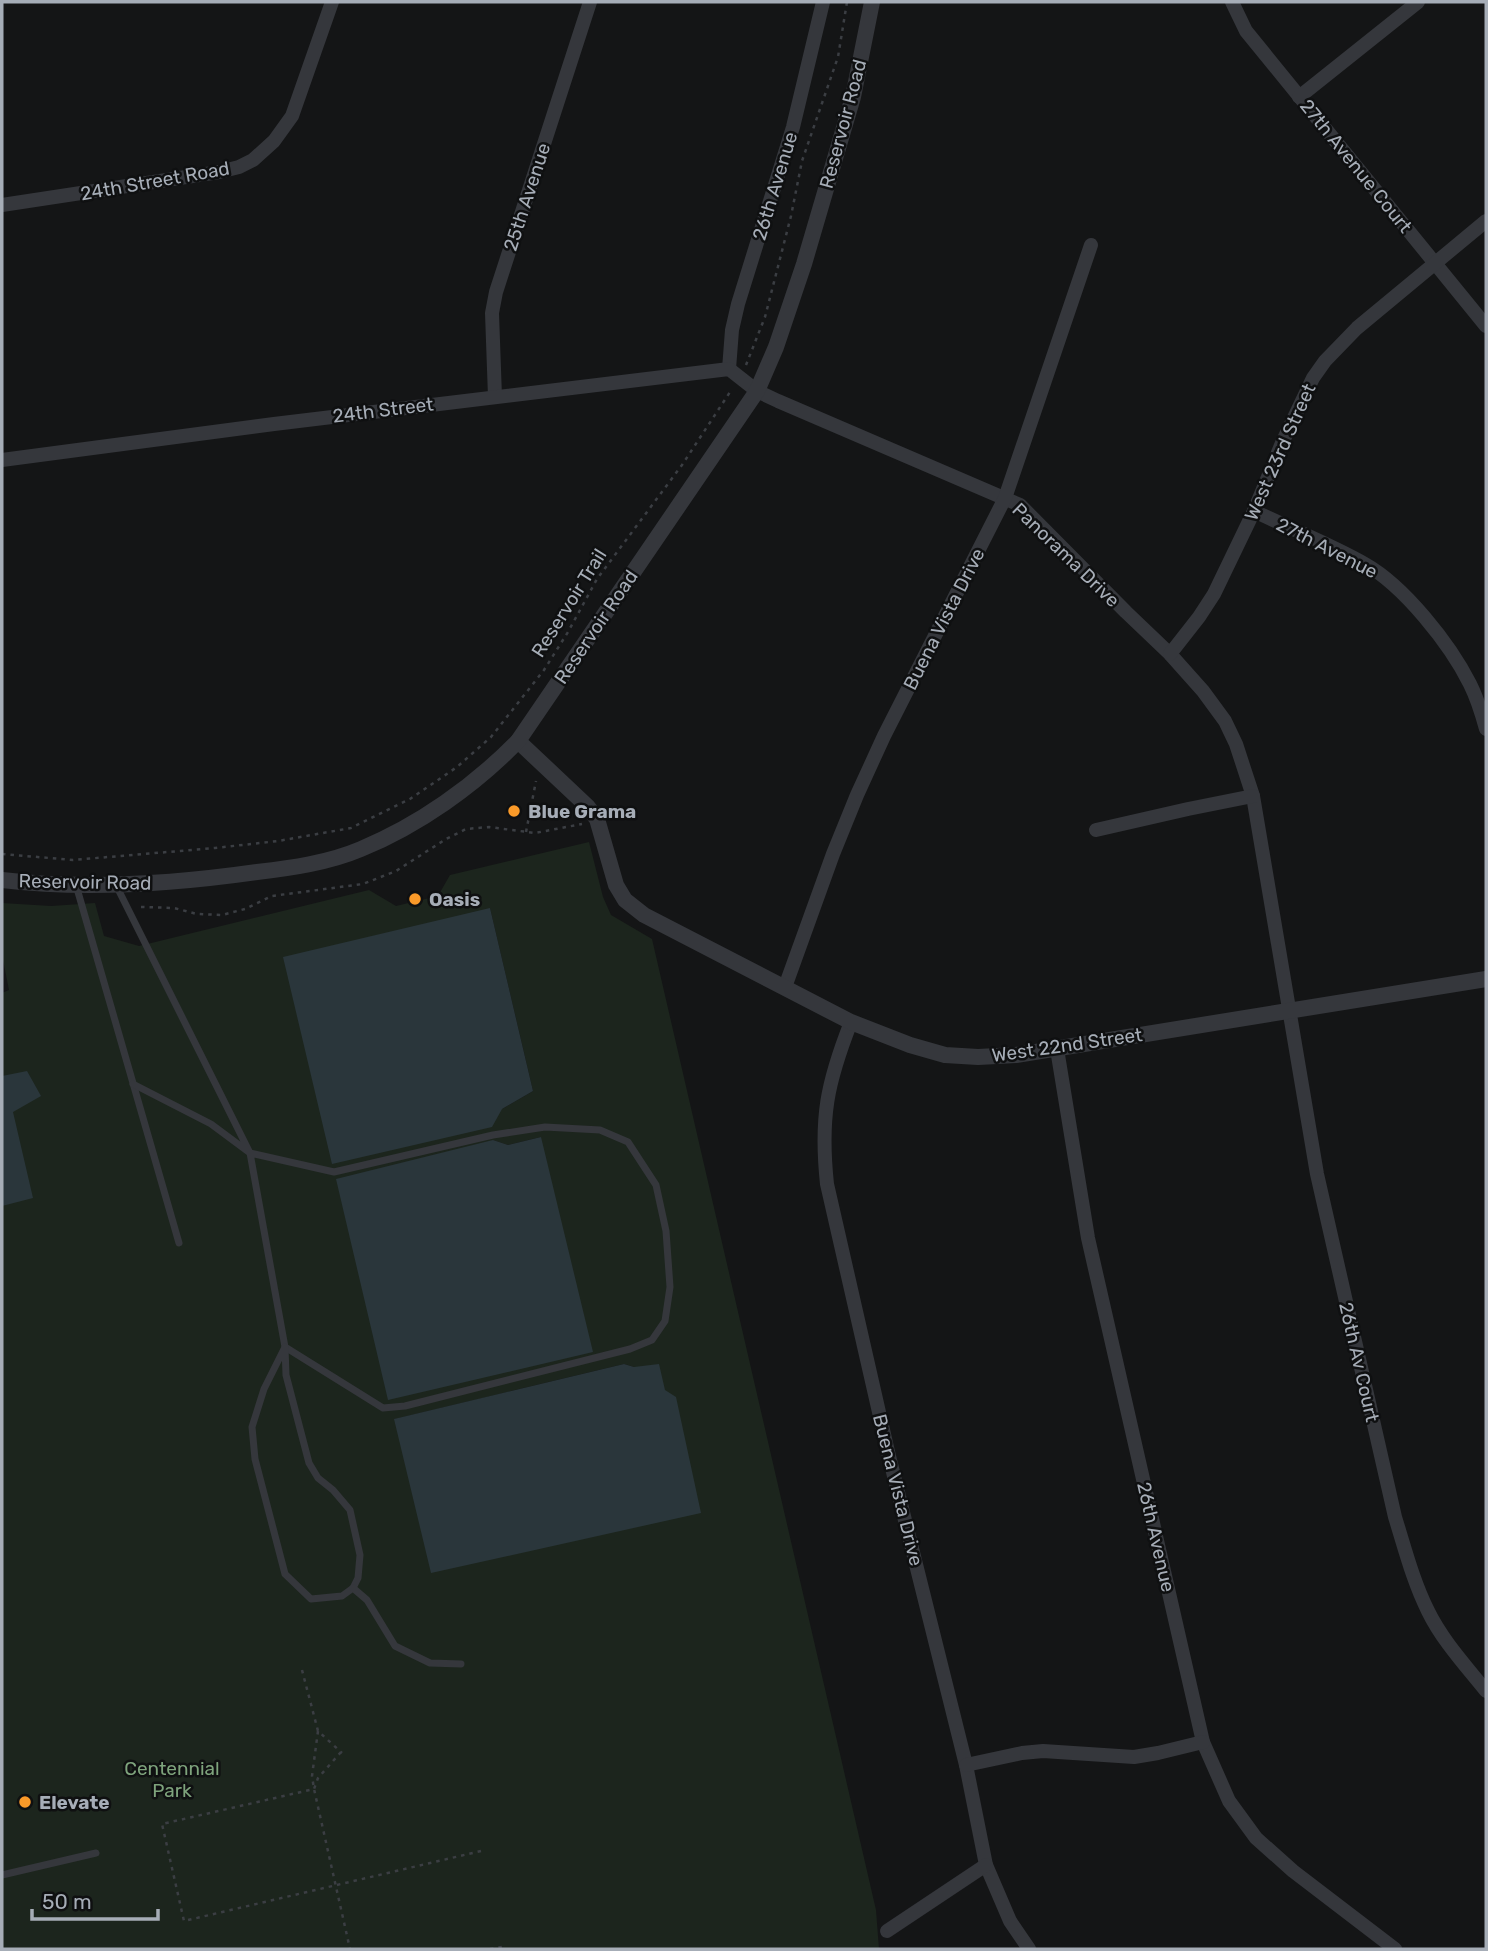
<svg xmlns="http://www.w3.org/2000/svg" width="1488" height="1951" font-family="Rubik,sans-serif">
	<style>
		.green { fill: #1c251d; fill-rule: evenodd }
		.water { fill: #2a363b }
		.lines { fill: none; stroke-linecap: round; stroke-linejoin: round }
		.path { stroke: #3b3e43; stroke-width: 2.5; stroke-dasharray: 3.5 5; stroke-linecap: butt }
		.service { stroke: #35373c; stroke-width: 7 }
		.minor { stroke: #35373c; stroke-width: 14 }
		.tertiary { stroke: #35373c; stroke-width: 16 }
		.poi-dot { fill: #fa9a29; stroke: #0f1011; stroke-width: 2.5 }
		.labels { text-anchor: middle; dominant-baseline: central; stroke-width: 5; stroke-linejoin: round; paint-order: stroke }
		.street-label { font-size: 19px; fill: #a6adb7; stroke: #0f1011 }
		.poi-label { font-size: 19px; font-weight: bold; fill: #a6adb7; stroke: #0f1011; text-anchor: start }
		.park-label { font-size: 19px; fill: #7ea37c; stroke: #0f1011 }
	</style>
	<rect width="100%" height="100%" fill="#141516"/>
	<path class="green" d="M589 842 603 897 611 915 652 939 876 1910 879 1949H2V993L9 990 2 955V903L51 906 95 903 104 936 139 946 369 890 396 906 438 896 450 875ZM490 908 533 1091 502 1109ZM541 1137 388 1400 493 1140 508 1145ZM624 1364 634 1367 665 1390 395 1419Z"/>
	<g class="water">
		<path d="M490 908 533 1091 502 1109 492 1127 332 1164 283 957Z"/>
		<path d="M27 1071 41 1096 13 1112 33 1198 2 1206V1076Z"/>
		<path d="M541 1137 593 1352 388 1400 336 1179 493 1140 508 1145Z"/>
		<path d="M624 1364 634 1367 659 1364 665 1390 676 1397 701 1513 431 1573 394 1419Z"/>
	</g>
	<g class="lines">
		<g class="path">
			<path d="M746 365 765 317 791 216 802 161 838 57 847 2"/>
			<path d="M526 832 536 781"/>
			<path d="M2 854 73 860 215 848 278 841 351 828 410 799 457 767 491 737 544 670 568 632 597 579 682 465 732 389"/>
			<path d="M141 907 174 908 197 914 222 915 245 909 272 896 363 884 396 871 446 839 466 829 489 827 535 833 582 824"/>
			<path d="M302 1670 318 1731 342 1753"/>
			<path d="M318 1731 312 1776 314 1789 350 1949"/>
			<path d="M341 1752 318 1778 314 1789 162 1824 184 1921 481 1851"/>
			<path d="M490 1949 502 1947"/>
		</g>
		<g class="service">
			<path d="M76 885 179 1243"/>
			<path d="M116 885 250 1153 285 1347 383 1408 405 1406 630 1349 652 1340 665 1321 670 1287 666 1231 656 1185 628 1142 600 1130 545 1127 493 1135 334 1172 250 1153 211 1124 133 1084"/>
			<path d="M285 1347 286 1375 309 1463 318 1478 333 1490 350 1510 360 1555 358 1578 353 1588 342 1596 311 1599 285 1574 255 1459 252 1427 264 1389Z"/>
			<path d="M353 1588 367 1600 395 1646 430 1663 461 1664"/>
			<path d="M2 1875 96 1853"/>
		</g>
		<g class="minor">
			<path d="M1232 2 1246 31 1486 326"/>
			<path d="M1299 97 1418 2"/>
			<path d="M2 205 219 172 239 167 253 160 274 141 292 116 332 2"/>
			<path d="M729 369 732 330 738 304 793 127 823 2"/>
			<path d="M495 397 492 313 496 292 590 2"/>
			<path d="M2 460 274 424 729 369 757 391 778 401 1020 505 1126 612 1170 654 1203 691 1225 721 1236 744 1253 796 1317 1174 1395 1517C1405 1549 1413 1581 1428 1611 1442 1640 1466 1666 1486 1691"/>
			<path d="M1254 511C1291 529 1330 544 1365 564 1404 586 1450 644 1470 684 1477 698 1482 714 1486 729"/>
			<path d="M1170 654 1199 617 1214 594 1254 511 1282 443 1313 378 1325 361 1357 328 1486 221"/>
			<path d="M1096 830 1188 809 1253 796"/>
			<path d="M785 987 833 854 857 795 884 736 1005 498 1091 245"/>
			<path d="M851 1022C827 1083 820 1118 827 1184L889 1456 966 1765 986 1865 1010 1921 1029 1949"/>
			<path d="M1057 1049 1088 1238 1203 1742 1229 1801 1256 1838 1293 1871 1395 1949"/>
			<path d="M966 1765 1022 1753 1043 1751 1134 1757 1158 1753 1203 1742"/>
			<path d="M887 1931 986 1865"/>
		</g>
		<g class="tertiary">
			<path d="M518 741 587 806 597 819 616 885 625 900 644 915 851 1022 910 1045 945 1055 978 1057 1016 1055 1486 979"/>
			<path d="M2 880C86 890 173 884 257 872 291 868 328 863 361 849 419 825 474 786 518 741L757 391 776 347 804 264 853 97 872 2"/>
		</g>
	</g>
	<g class="poi-dot">
		<circle cx="514" cy="811" r="7"/>
		<circle cx="415" cy="899" r="7"/>
		<circle cx="25" cy="1802" r="7"/>
	</g>
	<g class="labels">
		<g class="street-label">
			<text transform="translate(843 124) rotate(-75)">Reservoir Road</text>
			<text transform="translate(1356 166) rotate(51)">27th Avenue Court</text>
			<text transform="translate(155 181) rotate(-10)">24th Street Road</text>
			<text transform="translate(775 186) rotate(-73)">26th Avenue</text>
			<text transform="translate(527 197) rotate(-72)">25th Avenue</text>
			<text transform="translate(383 410) rotate(-7)">24th Street</text>
			<text transform="translate(1280 452) rotate(-66)">West 23rd Street</text>
			<text transform="translate(1327 548) rotate(27)">27th Avenue</text>
			<text transform="translate(1066 555) rotate(44)">Panorama Drive</text>
			<text transform="translate(569 603) rotate(-58)">Reservoir Trail</text>
			<text transform="translate(944 619) rotate(-63)">Buena Vista Drive</text>
			<text transform="translate(596 627) rotate(-56)">Reservoir Road</text>
			<text transform="translate(85 882) rotate(1)">Reservoir Road</text>
			<text transform="translate(1067 1045) rotate(-8)">West 22nd Street</text>
			<text transform="translate(1359 1362) rotate(77)">26th Av Court</text>
			<text transform="translate(898 1490) rotate(76)">Buena Vista Drive</text>
			<text transform="translate(1156 1537) rotate(77)">26th Avenue</text>
		</g>
		<g class="poi-label">
			<text x="528" y="811">Blue Grama</text>
			<text x="429" y="899">Oasis</text>
			<text x="39" y="1802">Elevate</text>
		</g>
		<g class="park-label">
			<text x="172" y="1768">Centennial<tspan x="172" dy="22">Park</tspan></text>
		</g>
	</g>
	<rect width="1488" height="1951" fill="none" stroke="#a6adb7" stroke-width="7"/>
	<path d="M32 1909v10h126v-10" fill="none" stroke="#a6adb7" stroke-width="3.5"/>
	<text x="42" y="1909" font-size="21" fill="#a6adb7" stroke="#0f1011" stroke-width="5" paint-order="stroke">50 m</text>
</svg>
